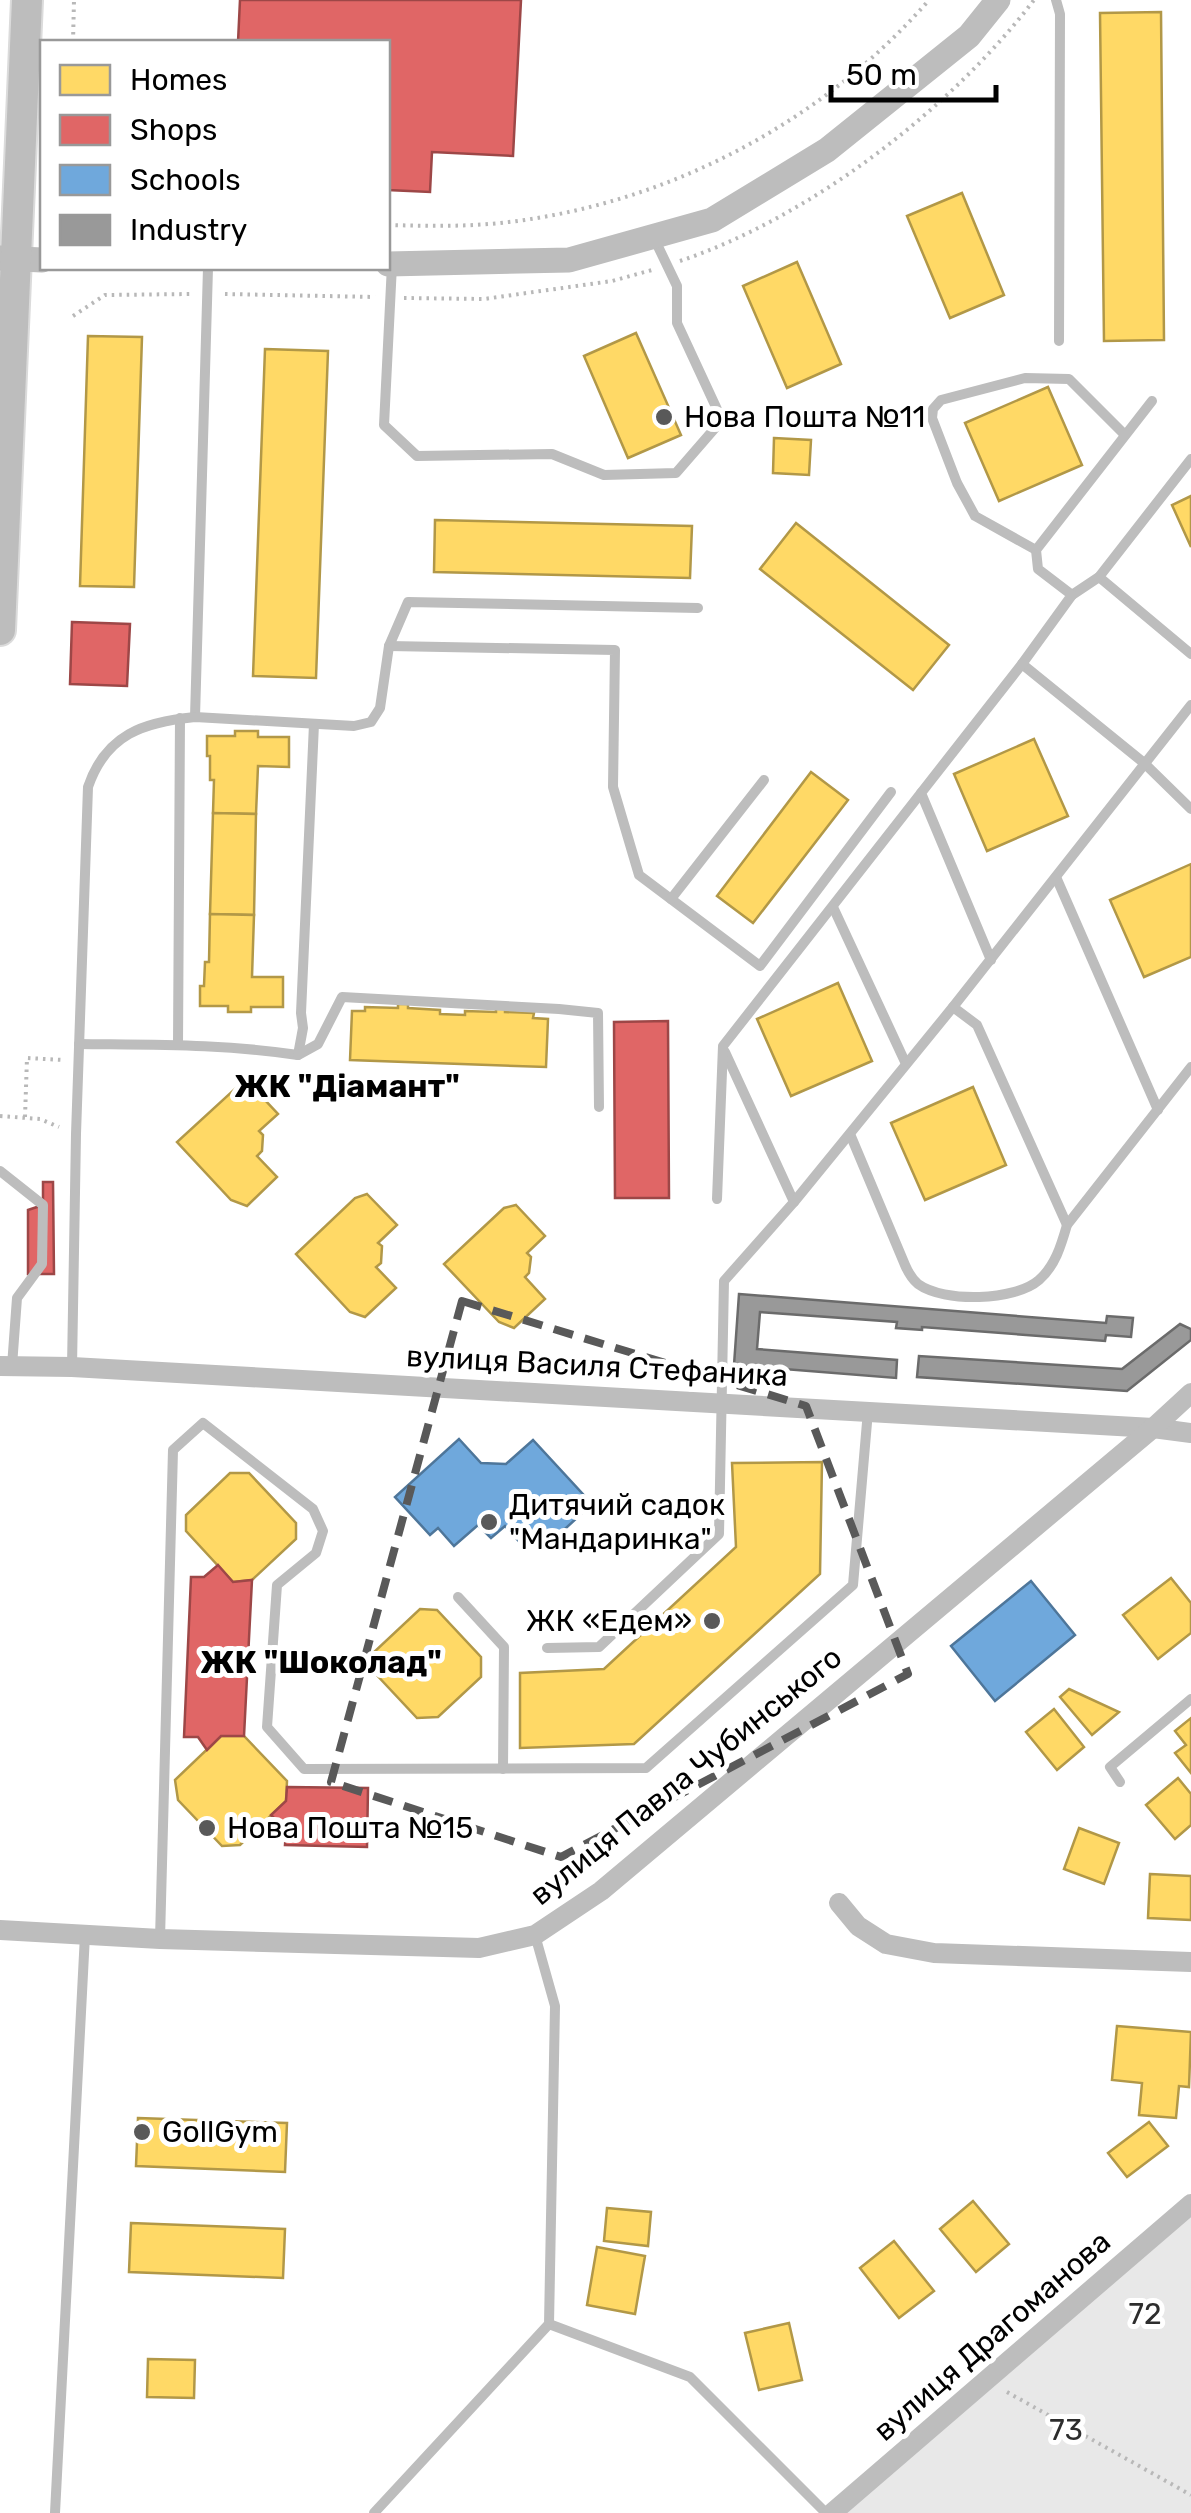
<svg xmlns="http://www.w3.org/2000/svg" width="1191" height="2513" font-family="Rubik,sans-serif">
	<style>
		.green { fill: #e8e8e8 }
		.homes { fill: #ffd966; stroke: #b29847; stroke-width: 2.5 }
		.shops { fill: #e06666; stroke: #9d4747; stroke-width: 2.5 }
		.schools { fill: #6fa8dc; stroke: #4e769a; stroke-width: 2.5 }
		.industry { fill: #999; stroke: #6b6b6b; stroke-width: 2.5 }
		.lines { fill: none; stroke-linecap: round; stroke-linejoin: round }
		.primary-casing { stroke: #dbdbdb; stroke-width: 34 }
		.path { stroke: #b8b8b8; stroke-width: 4; stroke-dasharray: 2.5 5; stroke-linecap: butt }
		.service { stroke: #bdbdbd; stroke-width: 10 }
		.minor { stroke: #bdbdbd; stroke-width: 20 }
		.tertiary { stroke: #bdbdbd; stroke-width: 25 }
		.primary { stroke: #bdbdbd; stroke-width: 30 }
		.marked { fill: none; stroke: #595959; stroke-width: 8; stroke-dasharray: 20 12; stroke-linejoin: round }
		.poi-dot { fill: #595959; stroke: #fff; stroke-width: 4 }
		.labels { text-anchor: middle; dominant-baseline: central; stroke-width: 10; stroke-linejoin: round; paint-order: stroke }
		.poi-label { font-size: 30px; fill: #000; stroke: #fff; text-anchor: start }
		.street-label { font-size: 30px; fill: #000; stroke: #fff }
		.park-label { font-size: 30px; fill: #2d2d2d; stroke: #fff }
		.neighbourhood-label { font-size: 32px; font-weight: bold; fill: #000; stroke: #fff }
	</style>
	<rect width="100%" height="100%" fill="#fff"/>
	<path class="green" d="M1191 2216V2513H839Z"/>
	<g class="homes">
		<path d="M1161 12 1164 340 1104 341 1100 13Z"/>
		<path d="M962 193 1004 295 950 318 907 216Z"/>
		<path d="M797 262 841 364 787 388 743 286Z"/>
		<path d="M636 333 681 435 628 458 584 356Z"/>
		<path d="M88 336 142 337 134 587 80 586Z"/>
		<path d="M265 349 328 351 316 678 253 676Z"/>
		<path d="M1048 387 1082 465 999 501 965 423Z"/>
		<path d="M774 438 811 440 809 475 773 473Z"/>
		<path d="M1191 496V547L1172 505Z"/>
		<path d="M435 520 692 526 690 578 434 572Z"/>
		<path d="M796 523 949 645 913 690 760 569Z"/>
		<path d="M235 731H258V737H289V767L258 766 256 814 213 813 214 780H210V756H207V736H235Z"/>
		<path d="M1034 739 1068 816 987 851 954 774Z"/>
		<path d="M811 772 848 800 753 923 717 896Z"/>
		<path d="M213 813 256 814 254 915 210 914Z"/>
		<path d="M1191 864V957L1144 977 1110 900Z"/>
		<path d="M210 914 254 915 252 977H283V1007H251V1012H228V1006H200V986H204L205 962H209Z"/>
		<path d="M838 983 872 1061 791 1096 757 1019Z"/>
		<path d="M398 1004H408V1008L440 1010V1014L465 1015V1011L496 1012V1008L505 1009V1012L534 1013 533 1018 548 1019 546 1067 350 1060 352 1011H365V1007L398 1008Z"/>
		<path d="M249 1083 278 1114 259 1131 263 1135 262 1151 257 1156 277 1177 247 1206 231 1200 177 1142 237 1087Z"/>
		<path d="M973 1087 1006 1165 925 1200 891 1123Z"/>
		<path d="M367 1194 397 1225 378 1243 382 1246 381 1263 376 1267 396 1288 365 1317 350 1312 296 1254 355 1198Z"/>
		<path d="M516 1205 545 1236 527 1253 531 1257 529 1273 525 1277 545 1299 514 1328 499 1322 444 1264 504 1208Z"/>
		<path d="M822 1462 820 1574 634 1744 520 1748V1673L604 1669 736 1547 732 1463Z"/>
		<path d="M230 1473H249L296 1523V1539L252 1580 233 1582 186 1531V1515Z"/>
		<path d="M1171 1578 1191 1603V1633L1158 1659 1123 1615Z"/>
		<path d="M420 1609 437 1610 481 1657V1677L438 1717 417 1718 373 1671V1653Z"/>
		<path d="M1069 1689 1119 1712 1092 1735 1060 1697Z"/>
		<path d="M1054 1709 1084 1747 1057 1770 1026 1732Z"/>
		<path d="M1191 1718V1773L1175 1753 1186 1745 1175 1731Z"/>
		<path d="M221 1736H244L287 1781 286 1801 240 1845 222 1846 178 1800 175 1780Z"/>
		<path d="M1178 1778 1191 1794V1825L1175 1839 1146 1805Z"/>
		<path d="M1079 1828 1119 1843 1104 1884 1064 1869Z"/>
		<path d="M1150 1874 1191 1876V1920L1148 1918Z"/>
		<path d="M1117 2026 1191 2032 1189 2087 1179 2086 1176 2118 1139 2115 1142 2083 1112 2080Z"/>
		<path d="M138 2118 287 2123 285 2172 136 2166Z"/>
		<path d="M1149 2122 1168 2146 1127 2177 1108 2153Z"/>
		<path d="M973 2201 1009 2244 976 2272 940 2229Z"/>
		<path d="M607 2208 651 2212 648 2246 604 2241Z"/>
		<path d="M131 2223 285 2229 283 2278 129 2272Z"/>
		<path d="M894 2241 934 2291 899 2318 860 2268Z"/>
		<path d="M597 2247 645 2256 635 2314 587 2305Z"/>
		<path d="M789 2323 802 2380 759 2390 745 2333Z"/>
		<path d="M148 2359 195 2360 194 2398 147 2397Z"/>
	</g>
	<g class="shops">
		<path d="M240 0H521L513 156 432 152 430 192 388 190V42H238Z"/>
		<path d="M72 622 130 624 127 686 70 684Z"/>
		<path d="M668 1021 669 1198H615L614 1022Z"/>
		<path d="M43 1182H53L54 1274H28V1210L43 1205Z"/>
		<path d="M218 1565 233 1582 252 1580 244 1736H221L207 1750 198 1737H184L191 1577H204Z"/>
		<path d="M287 1787 368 1788 367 1847 285 1845 286 1830 271 1815 286 1801Z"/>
	</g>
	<g class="schools">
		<path d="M459 1439 481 1463 506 1464 533 1440 592 1504 553 1540 545 1530 525 1548 505 1526 491 1538 478 1525 454 1546 438 1528 430 1535 395 1497Z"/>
		<path d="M1031 1581 1075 1635 995 1701 951 1646Z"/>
	</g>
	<g class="industry">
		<path d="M739 1294 1106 1323 1107 1316 1133 1318 1131 1337 1106 1335 1105 1341 922 1327V1330L896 1328 897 1322 760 1312 757 1349 897 1360 896 1378 734 1365Z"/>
		<path d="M1180 1324 1191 1329V1340L1127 1391 917 1377 919 1356 1122 1369Z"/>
	</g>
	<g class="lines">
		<defs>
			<path id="primary" d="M0 630 27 0"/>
		</defs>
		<use href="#primary" class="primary-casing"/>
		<g class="path">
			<path d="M73 42 74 0"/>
			<path d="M388 225C428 226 469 227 509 222 669 203 823 122 929 0"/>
			<path d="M680 261C811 217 951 109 1034 0"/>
			<path d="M225 294 375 297"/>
			<path d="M404 298 484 299 612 281 652 270"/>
			<path d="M73 316 105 295 190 294"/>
			<path d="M0 1116 40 1119 59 1127"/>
			<path d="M25 1117 27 1058 63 1060"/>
			<path d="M1007 2392 1191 2495"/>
		</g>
		<g class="service">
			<path d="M1056 0 1060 14 1059 341"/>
			<path d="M392 265 384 425 417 456 552 454 604 475 676 473 722 420 677 323V286L653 236"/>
			<path d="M1036 550 975 516 957 483 932 418 933 409 941 400 1025 378 1069 379 1125 435"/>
			<path d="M1099 577 1191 654"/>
			<path d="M1072 595 1099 577 1191 459"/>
			<path d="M389 646 615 650 613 787 639 875 760 966 891 792"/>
			<path d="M1022 664 1144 763 1191 809"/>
			<path d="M195 717 208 268"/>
			<path d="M1056 877 1158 1110"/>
			<path d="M671 899 764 780"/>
			<path d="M833 907 906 1064"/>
			<path d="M991 960 921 793 1022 664 1072 595 1038 569 1036 550 1152 401"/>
			<path d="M953 1007 977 1025 1067 1225"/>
			<path d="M79 1044C152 1045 226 1044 298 1055L303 1028 301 1013 314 724"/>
			<path d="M178 1045 180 718"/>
			<path d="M725 1052 794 1202"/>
			<path d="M298 1055 318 1044 342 997 559 1009 598 1013 599 1107"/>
			<path d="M850 1134 905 1265C908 1272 912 1279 918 1284 944 1303 1015 1301 1039 1280 1055 1266 1061 1246 1067 1225L1191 1067"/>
			<path d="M0 1171 43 1205 42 1264 17 1298 12 1366"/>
			<path d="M717 1199 723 1046 921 793"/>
			<path d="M72 1367 76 1134 88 787C106 734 144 722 195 717L354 726 371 722 380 708 389 646 408 602 698 608"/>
			<path d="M458 1597 504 1647 503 1769"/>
			<path d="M547 1648 599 1647 719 1534 724 1281 794 1202 953 1007 1191 705"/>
			<path d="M1120 1782 1110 1767 1191 1699"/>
			<path d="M160 1939 173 1450 203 1423 313 1509 323 1531 316 1553 277 1585 267 1727 304 1769 646 1768 853 1585 868 1411"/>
			<path d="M549 2324 690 2377 826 2513"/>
			<path d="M55 2513 85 1935"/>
			<path d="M374 2513 549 2324 555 2006 535 1935"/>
		</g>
		<g class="minor">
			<path d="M0 1366 72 1367 1153 1428 1191 1433"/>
			<path d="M839 1903 858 1926 886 1944 934 1953 1191 1962"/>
			<path d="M0 1930 160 1939 479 1948 535 1935 601 1891 1153 1428 1191 1393"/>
			<path d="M832 2513 1191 2204"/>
		</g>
		<g class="tertiary">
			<path d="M0 258 42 260"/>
			<path d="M388 264 569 260 712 220 827 150 969 36 998 0"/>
		</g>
		<use href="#primary" class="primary"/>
	</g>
	<path class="marked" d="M462 1301 806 1406 908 1674 561 1857 331 1782Z"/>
	<g class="poi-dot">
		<circle cx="664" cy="417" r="10"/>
		<circle cx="489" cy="1522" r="10"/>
		<circle cx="712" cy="1621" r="10"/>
		<circle cx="207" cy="1828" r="10"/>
		<circle cx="142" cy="2132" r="10"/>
	</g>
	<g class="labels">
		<g class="poi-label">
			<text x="684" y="417">Нова Пошта №11</text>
			<text x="509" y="1505">Дитячий садок<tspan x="509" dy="34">"Мандаринка"</tspan></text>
			<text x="692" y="1621" text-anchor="end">ЖК «Едем»</text>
			<text x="227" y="1828">Нова Пошта №15</text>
			<text x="162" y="2132">GollGym</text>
		</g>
		<g class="street-label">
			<text transform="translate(597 1366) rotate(3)">вулиця Василя Стефаника</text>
			<text transform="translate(686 1776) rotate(-39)">вулиця Павла Чубинського</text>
			<text transform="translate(992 2336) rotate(-41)">вулиця Драгоманова</text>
		</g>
		<g class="park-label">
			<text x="1145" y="2314">72</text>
			<text x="1066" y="2430">73</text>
		</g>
		<g class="neighbourhood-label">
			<text x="347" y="1086">ЖК "Діамант"</text>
			<text x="321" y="1662">ЖК "Шоколад"</text>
		</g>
	</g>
	<rect x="40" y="40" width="350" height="230" fill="#ffffff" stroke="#999999" stroke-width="2.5"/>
	<rect x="60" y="65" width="50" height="30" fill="#ffd966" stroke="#999999" stroke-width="2.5"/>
	<text x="130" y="90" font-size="30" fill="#000000">Homes</text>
	<rect x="60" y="115" width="50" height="30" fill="#e06666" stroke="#999999" stroke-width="2.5"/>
	<text x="130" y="140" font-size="30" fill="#000000">Shops</text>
	<rect x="60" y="165" width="50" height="30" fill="#6fa8dc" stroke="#999999" stroke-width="2.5"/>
	<text x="130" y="190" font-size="30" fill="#000000">Schools</text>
	<rect x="60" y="215" width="50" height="30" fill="#999999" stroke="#999999" stroke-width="2.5"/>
	<text x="130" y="240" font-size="30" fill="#000000">Industry</text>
	<path d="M831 85v15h165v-15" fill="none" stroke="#000000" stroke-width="5"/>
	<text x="846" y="85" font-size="30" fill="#000000" stroke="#ffffff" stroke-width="8" paint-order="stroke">50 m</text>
</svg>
